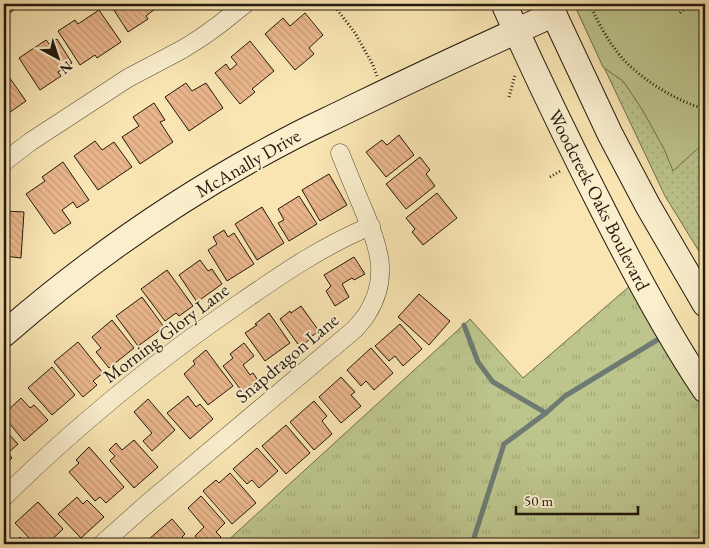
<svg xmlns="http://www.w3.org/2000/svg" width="709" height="548" font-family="'EB Garamond',serif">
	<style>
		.grass { fill: url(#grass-tufts); stroke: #706f4e }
		.park { fill: url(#park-dots); stroke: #706f4e }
		.pitch { fill: #bdc58d; stroke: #706f4e }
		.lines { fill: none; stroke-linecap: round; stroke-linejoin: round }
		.stream { stroke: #6e7b73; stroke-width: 5 }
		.building { fill: url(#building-back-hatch); stroke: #22190f }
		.street-casing { stroke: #584c38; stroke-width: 19 }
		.secondary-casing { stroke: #22190f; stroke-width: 27 }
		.path { stroke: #22190f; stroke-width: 3; stroke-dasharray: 1 2.5; stroke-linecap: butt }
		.street { stroke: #faeecd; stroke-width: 18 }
		.secondary { stroke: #faeecd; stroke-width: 25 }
		.labels { text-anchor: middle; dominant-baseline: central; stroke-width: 4; stroke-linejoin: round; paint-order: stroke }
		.street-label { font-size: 19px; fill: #22190f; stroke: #faeecd }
	</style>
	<defs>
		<pattern id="grass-tufts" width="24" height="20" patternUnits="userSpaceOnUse" patternTransform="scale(1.25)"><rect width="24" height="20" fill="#bdc58d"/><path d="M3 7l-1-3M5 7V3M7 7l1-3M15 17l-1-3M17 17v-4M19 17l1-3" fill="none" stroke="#a2a978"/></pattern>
		<pattern id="park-dots" width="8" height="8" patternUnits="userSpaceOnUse" patternTransform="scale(1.25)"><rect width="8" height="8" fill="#bdc58d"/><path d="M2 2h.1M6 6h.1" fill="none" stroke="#a2a978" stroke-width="1.8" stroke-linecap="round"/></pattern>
		<pattern id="building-back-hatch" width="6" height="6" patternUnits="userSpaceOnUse" patternTransform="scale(1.25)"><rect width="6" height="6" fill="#eab68b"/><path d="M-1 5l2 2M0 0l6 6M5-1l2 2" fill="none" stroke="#c89c77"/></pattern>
	</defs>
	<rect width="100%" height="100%" fill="#f8e5b2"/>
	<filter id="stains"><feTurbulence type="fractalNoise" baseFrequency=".004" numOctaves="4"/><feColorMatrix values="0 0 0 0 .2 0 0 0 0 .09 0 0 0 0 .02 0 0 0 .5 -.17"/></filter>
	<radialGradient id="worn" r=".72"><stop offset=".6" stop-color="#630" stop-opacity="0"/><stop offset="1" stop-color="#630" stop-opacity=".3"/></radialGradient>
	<path class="grass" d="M631 285 705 406V544H224L470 319 523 378Z"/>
	<path class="park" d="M574 4H705V261L665 196Z"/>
	<path class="pitch" d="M574 4H705V142L673 171 664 149 643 111 624 82 603 67Z"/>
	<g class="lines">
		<g class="stream">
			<path d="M464 325 478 362 493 382 546 413"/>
			<path d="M472 544 504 444 546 413 565 396 662 337"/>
		</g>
	</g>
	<g class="building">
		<path d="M4 4H20L21 5 4 17Z"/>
		<path d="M110 4H159L160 5 146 16 148 19 128 32Z"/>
		<path d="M99 10 121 42 97 58 95 55 80 65 58 31 75 20 78 24Z"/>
		<path d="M305 13 323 35 309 48 314 54 295 70 265 34 283 18 290 26Z"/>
		<path d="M57 39 72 63 58 72 61 76 40 90 19 58 46 40 49 44Z"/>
		<path d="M250 41 274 71 252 89 255 92 240 104 215 73 226 64 230 70 237 64 231 57Z"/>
		<path d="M4 70 26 101 6 115 4 112Z"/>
		<path d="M186 83 192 91 206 83 223 108 189 131 165 97Z"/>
		<path d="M154 103 165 120 160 122 173 142 140 164 122 137 139 126 133 117Z"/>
		<path d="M399 135 414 155 386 177 366 152 382 140 387 145Z"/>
		<path d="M95 141 102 150 114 142 132 167 98 190 74 156Z"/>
		<path d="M420 157 430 170 426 174 435 186 406 209 386 184Z"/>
		<path d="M63 162 89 200 77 208 73 202 62 210 71 223 54 234 26 194 45 181 42 177Z"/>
		<path d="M329 174 347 205 320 221 302 190Z"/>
		<path d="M437 193 457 218 423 245 412 232 415 229 406 218Z"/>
		<path d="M299 196 317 224 289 241 278 223 284 220 278 209Z"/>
		<path d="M262 207 284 243 257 260 235 224Z"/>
		<path d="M4 211 24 212 21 258 4 256Z"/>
		<path d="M224 230 228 237 234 233 254 264 227 281 208 250 217 244 213 237Z"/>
		<path d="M354 257 365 274 354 280 352 278 342 284 349 297 335 306 326 291 331 286 324 275Z"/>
		<path d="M200 260 208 271 212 269 222 284 197 302 179 275Z"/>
		<path d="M167 270 193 306 179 316 176 313 165 321 141 289Z"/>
		<path d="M419 294 450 321 429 345 398 317Z"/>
		<path d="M142 297 164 327 138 346 116 316Z"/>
		<path d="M301 306 319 331 308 339 309 340 300 347 280 319 290 311 291 313Z"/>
		<path d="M269 313 290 343 265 361 245 333 257 325 255 324Z"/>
		<path d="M112 320 134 348 109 368 96 352 101 348 92 337Z"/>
		<path d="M400 324 422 349 403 366 395 356 389 361 375 346Z"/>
		<path d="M78 342 103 373 93 381 97 385 83 397 54 362Z"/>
		<path d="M244 343 254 356 243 365 250 375 253 373 260 383 244 394 223 366 233 358 230 354Z"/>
		<path d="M371 348 393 373 374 390 366 381 361 386 347 370Z"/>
		<path d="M206 350 233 386 208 405 184 374 195 364 193 361Z"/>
		<path d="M52 367 75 395 52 415 28 388Z"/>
		<path d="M341 377 355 392 351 395 361 406 341 423 319 397Z"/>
		<path d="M188 396 196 407 200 404 213 419 190 439 167 413Z"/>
		<path d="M21 398 30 408 34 405 48 420 24 441 4 417V414Z"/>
		<path d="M148 399 175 430 152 451 143 441 152 433 134 412Z"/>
		<path d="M314 401 327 416 322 421 332 434 314 450 290 422Z"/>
		<path d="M286 425 310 453 286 474 262 446Z"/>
		<path d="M4 429 18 444 8 453 12 458 4 465Z"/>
		<path d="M134 440 158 467 134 488 110 461 115 456 109 450 116 443 122 450Z"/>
		<path d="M89 447 124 487 106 503 100 497 95 501 69 472 79 463 76 460Z"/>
		<path d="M257 448 278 471 259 488 252 480 247 484 233 469Z"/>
		<path d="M230 473 256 503 232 524 203 491 216 480 219 483Z"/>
		<path d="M201 496 225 523 216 532 221 537 213 544H202L195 536 204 527 188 508Z"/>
		<path d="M77 497 83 504 87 500 104 517 81 538 58 514Z"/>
		<path d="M38 502 63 529 47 544H35L15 523Z"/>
		<path d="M172 519 185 534 182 537 188 544H153L148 540Z"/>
		<path d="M20 537 27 544H13Z"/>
	</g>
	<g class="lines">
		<defs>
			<g id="street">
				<path d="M4 162 30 142 128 78 183 49 202 37 220 24 245 4"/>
				<path d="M4 497C77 425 156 361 240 303 282 274 324 245 371 226"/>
				<path d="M102 544 148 503 355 329C359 324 364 319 367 314 390 278 379 247 364 211 356 192 348 173 340 153"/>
			</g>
			<g id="secondary">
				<path d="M504 4C536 75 570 146 606 216 636 275 668 335 705 390"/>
				<path d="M549 4 610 134 648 206 705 304"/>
				<path d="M4 334C90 259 186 193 287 140 307 129 328 120 348 110 416 77 485 45 554 14"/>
			</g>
		</defs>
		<use href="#street" class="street-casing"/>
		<use href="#secondary" class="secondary-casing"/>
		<g class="path">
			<path d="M333 4 355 33 373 65 377 76"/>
			<path d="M592 9C598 22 606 37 615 49 633 75 675 101 705 109"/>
			<path d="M680 13 689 4"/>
			<path d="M509 97 515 75"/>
			<path d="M550 177 562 170"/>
		</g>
		<use href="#street" class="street"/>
		<use href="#secondary" class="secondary"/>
	</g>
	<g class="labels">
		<g class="street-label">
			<text transform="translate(248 163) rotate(-30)">McAnally Drive</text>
			<text transform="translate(599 200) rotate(63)">Woodcreek Oaks Boulevard</text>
			<text transform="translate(166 333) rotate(-37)">Morning Glory Lane</text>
			<text transform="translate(287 358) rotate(-40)">Snapdragon Lane</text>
		</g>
	</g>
	<rect width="709" height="548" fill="none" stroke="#f8e5b2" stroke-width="20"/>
	<rect x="5" y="5" width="699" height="538" fill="none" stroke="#22190f" stroke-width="2.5"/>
	<rect x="10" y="10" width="689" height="528" fill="none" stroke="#22190f"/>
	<g transform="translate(58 58) rotate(140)" stroke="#faeecd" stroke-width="4" paint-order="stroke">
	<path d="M0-4L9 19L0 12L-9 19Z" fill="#22190f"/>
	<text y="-8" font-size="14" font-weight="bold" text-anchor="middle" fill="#22190f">N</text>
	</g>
	<path d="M516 506v8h122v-8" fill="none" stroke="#22190f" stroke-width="2.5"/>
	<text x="524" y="506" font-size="15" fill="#22190f" stroke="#faeecd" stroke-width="4" paint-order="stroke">50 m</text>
	<rect width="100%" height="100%" filter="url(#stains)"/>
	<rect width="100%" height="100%" fill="url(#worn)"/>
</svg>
